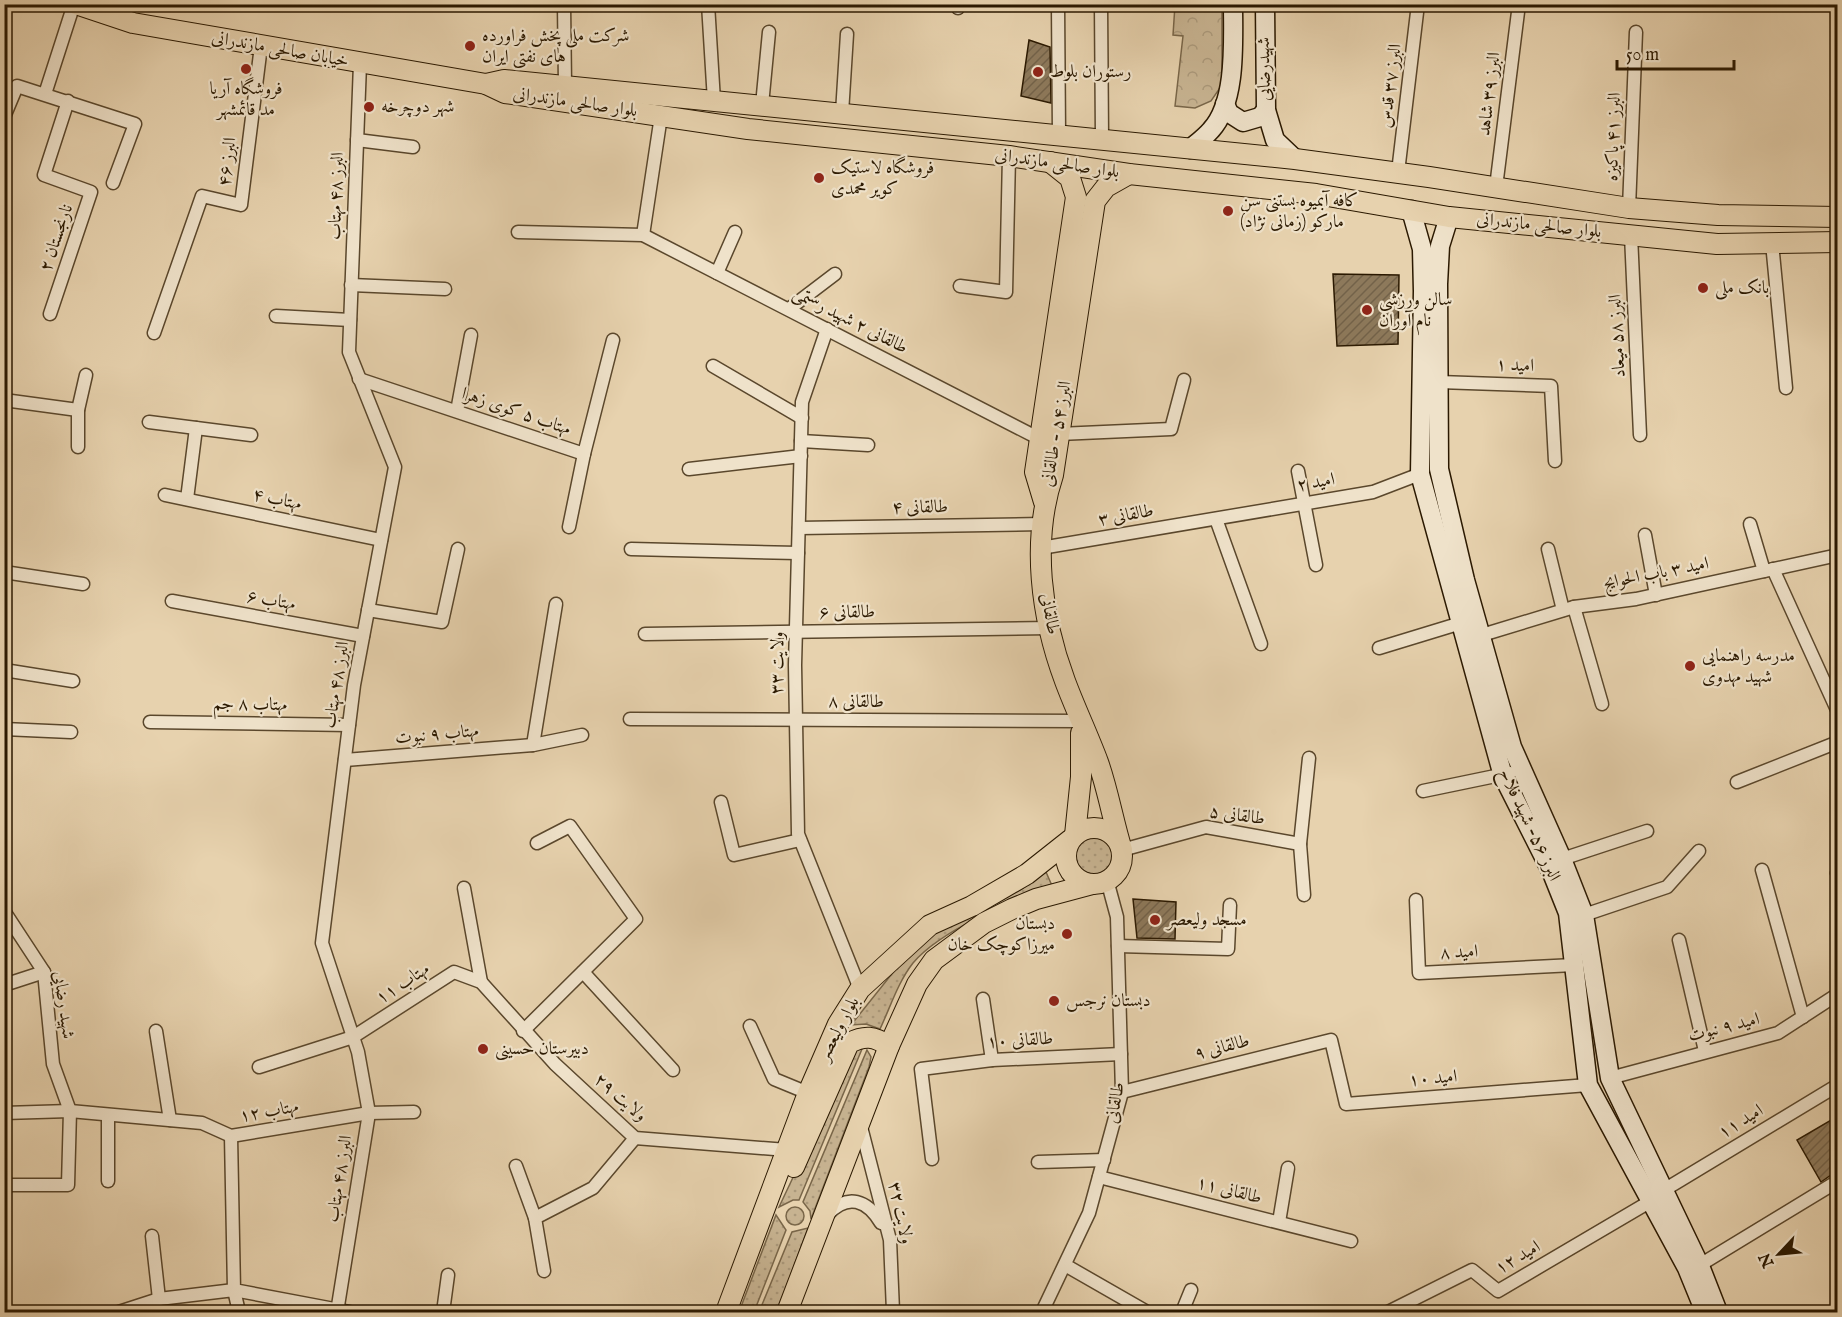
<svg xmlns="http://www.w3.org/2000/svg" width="1842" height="1317" font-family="'IM FELL English',Amiri,serif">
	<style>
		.grass { fill: url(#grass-dots); stroke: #796649; stroke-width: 1.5 }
		.forest { fill: url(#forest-crowns); stroke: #796649; stroke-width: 1.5 }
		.building { fill: url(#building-hatch); stroke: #2b1901; stroke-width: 1.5 }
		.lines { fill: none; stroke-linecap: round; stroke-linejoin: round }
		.street-casing { stroke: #5a472c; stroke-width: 15 }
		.secondary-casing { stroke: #2b1901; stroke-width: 21 }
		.primary-casing { stroke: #2b1901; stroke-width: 22 }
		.street { stroke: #efe2ca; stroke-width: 12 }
		.secondary { stroke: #efe2ca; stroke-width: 18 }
		.primary { stroke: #e7d2ae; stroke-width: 20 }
		.poi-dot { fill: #8f2418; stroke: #efe2ca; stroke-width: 2 }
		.labels { text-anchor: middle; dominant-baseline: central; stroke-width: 4.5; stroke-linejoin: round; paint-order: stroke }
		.poi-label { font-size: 18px; fill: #2b1901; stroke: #efe2ca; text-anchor: start }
		.street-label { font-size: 18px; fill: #2b1901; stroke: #efe2ca }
	</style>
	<defs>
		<pattern id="grass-dots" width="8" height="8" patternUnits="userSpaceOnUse" patternTransform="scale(1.5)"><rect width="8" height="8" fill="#c7b391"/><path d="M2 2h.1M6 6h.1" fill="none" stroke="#ab997b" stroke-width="1.8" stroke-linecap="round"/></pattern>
		<pattern id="forest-crowns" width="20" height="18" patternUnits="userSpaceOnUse" patternTransform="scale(1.5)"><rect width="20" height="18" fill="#c7b391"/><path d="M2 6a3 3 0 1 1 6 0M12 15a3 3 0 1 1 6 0" fill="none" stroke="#ab997b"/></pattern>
		<pattern id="building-hatch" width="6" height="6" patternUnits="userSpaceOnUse" patternTransform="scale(1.5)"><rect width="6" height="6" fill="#8d795b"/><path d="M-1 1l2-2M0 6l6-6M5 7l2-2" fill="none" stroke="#736249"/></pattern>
	</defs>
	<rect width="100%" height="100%" fill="#e7d2ae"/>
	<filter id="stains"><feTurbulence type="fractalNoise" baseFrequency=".00333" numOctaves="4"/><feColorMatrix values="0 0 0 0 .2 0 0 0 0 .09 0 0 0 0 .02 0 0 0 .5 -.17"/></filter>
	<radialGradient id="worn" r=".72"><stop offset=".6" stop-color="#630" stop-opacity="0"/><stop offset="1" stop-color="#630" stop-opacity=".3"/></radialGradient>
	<g class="grass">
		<circle cx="1094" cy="856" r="21"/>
		<path d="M1046 872 1053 888C1013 899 940 931 913 963 898 982 890 1008 880 1029L866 1024 851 1025 895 970 933 934 1020 890Z"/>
		<path d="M859 1048 862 1049 799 1200H793L779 1207 851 1055Z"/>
		<path d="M867 1050 871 1057 869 1067 811 1219 810 1211 803 1202Z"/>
		<circle cx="795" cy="1216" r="9"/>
		<path d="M776 1215 786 1230 754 1312H739Z"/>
		<path d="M808 1228 777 1312H759L792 1232Z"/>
	</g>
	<path class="forest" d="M1175 5H1222V85L1211 101 1195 108 1175 106 1183 36 1173 35Z"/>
	<g class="building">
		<path d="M1029 40 1050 47 1051 103 1021 96Z"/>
		<path d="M1333 274 1399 275 1398 344 1337 346Z"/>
		<path d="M1133 899 1176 902 1175 939 1137 938Z"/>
		<path d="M1838 1116V1170L1821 1182 1797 1140Z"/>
	</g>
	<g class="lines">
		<defs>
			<g id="street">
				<path d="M564 4 565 86"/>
				<path d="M708 4 714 101"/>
				<path d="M1058 4 1059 135"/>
				<path d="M1101 4 1102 139"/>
				<path d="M958 8V4"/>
				<path d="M45 94 74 4"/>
				<path d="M762 105 769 32"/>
				<path d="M842 113 847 34"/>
				<path d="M4 117 17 86 135 124 113 183"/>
				<path d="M357 140 413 147"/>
				<path d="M1398 172 1418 4"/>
				<path d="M1496 187 1519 4"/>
				<path d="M1629 208 1636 32"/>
				<path d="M518 232 643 235 1040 439"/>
				<path d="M643 235 661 116"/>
				<path d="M1631 235 1640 435"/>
				<path d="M1772 243 1786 388"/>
				<path d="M717 273 735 232"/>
				<path d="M351 285 445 289"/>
				<path d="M960 286 1006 292 1009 156"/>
				<path d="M789 309 835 274"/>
				<path d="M50 314 91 192 44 175 68 101"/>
				<path d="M276 316 350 320"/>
				<path d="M827 329 802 402 795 665 798 834 860 989"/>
				<path d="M154 333 202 196 241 205 261 46"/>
				<path d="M713 366 802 418"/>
				<path d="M359 379 584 454 613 340"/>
				<path d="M1439 382 1551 386 1555 461"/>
				<path d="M4 400 78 410"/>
				<path d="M457 411 471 335"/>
				<path d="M149 422 251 435"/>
				<path d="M1059 434 1171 429 1184 380"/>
				<path d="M801 441 868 445"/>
				<path d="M78 447V410L86 375"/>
				<path d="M689 469 801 456"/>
				<path d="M1298 471 1316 565"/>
				<path d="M165 495 381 540"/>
				<path d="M187 499 196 428"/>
				<path d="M1216 519 1261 644"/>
				<path d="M1750 524 1764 571"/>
				<path d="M569 527 584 454"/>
				<path d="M799 528 1042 524"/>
				<path d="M1645 535 1656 595"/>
				<path d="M1041 548 1373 492 1420 474"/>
				<path d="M631 549 798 553"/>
				<path d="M1548 549 1563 610"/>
				<path d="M1773 569 1838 712"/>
				<path d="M4 572 83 584"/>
				<path d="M172 601 363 636"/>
				<path d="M1574 607 1602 704"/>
				<path d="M368 610 442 622 458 549"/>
				<path d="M645 634 1050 628"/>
				<path d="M1482 635 1574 607 1636 599 1838 555"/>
				<path d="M1379 648 1461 623"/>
				<path d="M4 670 73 681"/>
				<path d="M630 719 1081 721"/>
				<path d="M150 722 349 725"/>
				<path d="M4 729 71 732"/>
				<path d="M533 745 556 604"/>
				<path d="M345 760 533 745 582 735"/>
				<path d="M1737 782 1838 742"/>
				<path d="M1423 791 1510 773"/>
				<path d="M721 802 734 855 800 840"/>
				<path d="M1300 844 1309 758"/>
				<path d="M1122 850 1206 827 1300 844 1304 895"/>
				<path d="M1562 859 1647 831"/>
				<path d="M1762 870 1803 1017"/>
				<path d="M1837 873 1838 875"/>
				<path d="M464 888 481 982"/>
				<path d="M1416 900 1419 973 1574 965"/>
				<path d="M4 911 44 972 53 1064 70 1111 68 1185H4"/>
				<path d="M1584 915 1667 887 1699 851"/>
				<path d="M1679 940 1705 1051"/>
				<path d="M1118 946 1228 949 1230 905"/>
				<path d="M583 972 673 1070"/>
				<path d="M4 985 44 972"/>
				<path d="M983 999 992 1060"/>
				<path d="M750 1026 774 1079 808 1093"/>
				<path d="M156 1031 170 1120"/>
				<path d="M523 1031 636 919 570 826 537 843"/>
				<path d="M259 1067 353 1037 454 972 481 982 555 1064 635 1138 787 1150"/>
				<path d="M1610 1078 1778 1033 1838 994"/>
				<path d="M1122 1092 1331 1040 1346 1104 1588 1085"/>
				<path d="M4 1113 70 1111 202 1123 231 1136 369 1113 414 1112"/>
				<path d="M860 1123 890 1240 893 1311 898 1312"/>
				<path d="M231 1136 234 1290 350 1312"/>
				<path d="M932 1159 921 1069 992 1060 1121 1054"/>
				<path d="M1038 1162 1104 1160"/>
				<path d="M516 1166 535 1218"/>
				<path d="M1099 1177 1351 1241"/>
				<path d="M108 1181V1115"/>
				<path d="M828 1214C848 1193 867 1200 881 1223"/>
				<path d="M1279 1222 1288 1168"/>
				<path d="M152 1236 159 1299"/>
				<path d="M1065 1265 1147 1312"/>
				<path d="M1695 1268 1838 1181"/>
				<path d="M544 1271 535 1218 593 1188 635 1138"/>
				<path d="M119 1312 159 1299 234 1290 239 1312"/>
				<path d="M337 1312 369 1113 358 1052 322 943 354 685 395 467 349 352 360 64"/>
				<path d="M443 1312 448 1275"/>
				<path d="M1042 1312 1089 1213 1122 1092 1117 917 1107 880"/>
				<path d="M1182 1312 1191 1290"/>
				<path d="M1388 1312 1472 1270 1498 1291 1651 1201 1664 1190 1838 1085"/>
			</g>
			<g id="secondary">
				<path d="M1265 4 1266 110 1275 140 1295 159"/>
				<path d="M1225 104 1229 113 1243 122 1260 117 1266 110"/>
				<path d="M1190 149C1197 143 1205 137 1211 130 1237 102 1233 41 1233 4"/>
				<path d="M1411 210 1422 249 1423 291 1420 474 1503 776 1552 873 1568 913 1588 1085 1687 1268 1705 1312"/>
				<path d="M1449 217 1440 246 1438 284 1439 469 1465 580 1512 747 1562 859 1584 915 1610 1078 1700 1266 1718 1312"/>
			</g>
			<g id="primary">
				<path d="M76 4 133 23 486 84 505 93 748 129 1009 156 1129 174 1316 194 1449 217 1717 244 1838 242"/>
				<path d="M486 84 504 80 1295 159 1429 177 1629 208 1718 215 1838 217"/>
				<path d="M1044 502 1035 472 1076 197 1070 178 1050 162"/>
				<circle cx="1094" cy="856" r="28"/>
				<path d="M1075 835 1081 777V733"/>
				<path d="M1122 850C1113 821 1108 790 1098 762 1088 735 1075 708 1065 681 1041 617 1031 541 1053 475L1095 201 1106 187 1129 174"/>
				<path d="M794 1167 849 1043C865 1035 874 1036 889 1046"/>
				<path d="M726 1312 808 1093 838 1024 860 989 930 925 972 906 1027 874 1070 840"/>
				<path d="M787 1312 889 1046 917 984 934 960 984 923 1012 909 1036 899 1092 884"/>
			</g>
		</defs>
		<use href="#street" class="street-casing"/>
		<use href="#secondary" class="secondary-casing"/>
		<use href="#primary" class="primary-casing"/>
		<use href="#street" class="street"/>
		<use href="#secondary" class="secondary"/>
		<use href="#primary" class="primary"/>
	</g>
	<g class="poi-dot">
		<circle cx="470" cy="46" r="6"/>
		<circle cx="246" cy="69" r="6"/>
		<circle cx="1038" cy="72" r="6"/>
		<circle cx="369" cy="107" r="6"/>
		<circle cx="819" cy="178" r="6"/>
		<circle cx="1228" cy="211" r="6"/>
		<circle cx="1703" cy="288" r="6"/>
		<circle cx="1367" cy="310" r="6"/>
		<circle cx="1690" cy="666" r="6"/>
		<circle cx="1155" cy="920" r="6"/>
		<circle cx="1067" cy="934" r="6"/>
		<circle cx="1054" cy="1001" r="6"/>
		<circle cx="483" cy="1049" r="6"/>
	</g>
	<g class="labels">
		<g class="poi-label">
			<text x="482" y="36">شرکت ملی پخش فراورده<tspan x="482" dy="21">های نفتی ایران</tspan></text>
			<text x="1050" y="72">رستوران بلوط</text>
			<text x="246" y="89" text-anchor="middle">فروشگاه آریا<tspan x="246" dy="21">مد قائمشهر</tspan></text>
			<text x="381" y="107">شهر دوچرخه</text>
			<text x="831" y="168">فروشگاه لاستیک<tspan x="831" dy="21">کویر محمدی</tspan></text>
			<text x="1240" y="201">کافه آبمیوه بستنی سن<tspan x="1240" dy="21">مارکو (زمانی نژاد)</tspan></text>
			<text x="1715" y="288">بانک ملی</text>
			<text x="1379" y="300">سالن ورزشی<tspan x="1379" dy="21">نام آوران</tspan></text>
			<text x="1702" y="656">مدرسه راهنمایی<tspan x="1702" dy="21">شهید مهدوی</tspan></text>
			<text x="1167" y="920">مسجد ولیعصر</text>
			<text x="1055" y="924" text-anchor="end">دبستان<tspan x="1055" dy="21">میرزاکوچک خان</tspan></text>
			<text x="1066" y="1001">دبستان نرجس</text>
			<text x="495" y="1049">دبیرستان حسینی</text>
		</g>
		<g class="street-label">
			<text transform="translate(280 50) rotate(10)">خیابان صالحی مازندرانی</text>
			<text transform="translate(1265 69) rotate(-91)">شهیدرضایی</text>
			<text transform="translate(1391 86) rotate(-83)">البرز ۳۷ قدس</text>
			<text transform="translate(1490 94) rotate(-83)">البرز ۳۹ شاهد</text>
			<text transform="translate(575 103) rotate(8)">بلوار صالحی مازندرانی</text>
			<text transform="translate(1614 137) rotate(-88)">البرز ۴۱ پاکیزه</text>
			<text transform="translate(228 162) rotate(-83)">البرز ۴۶</text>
			<text transform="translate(1057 164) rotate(8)">بلوار صالحی مازندرانی</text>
			<text transform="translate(337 196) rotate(-88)">البرز ۴۸ مهتاب</text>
			<text transform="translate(1539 226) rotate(6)">بلوار صالحی مازندرانی</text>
			<text transform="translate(57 238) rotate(-71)">نارنجستان ۲</text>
			<text transform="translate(850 321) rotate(27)">طالقانی ۲ شهید رستمی</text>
			<text transform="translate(1618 336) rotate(-93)">البرز ۵۸ میعاد</text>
			<text transform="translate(1515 366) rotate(2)">امید ۱</text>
			<text transform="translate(516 412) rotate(19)">مهتاب ۵ کوی زهرا</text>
			<text transform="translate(1057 434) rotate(-80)">البرز ۵۴ - طالقانی</text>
			<text transform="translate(1316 483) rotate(-10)">امید ۲</text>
			<text transform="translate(277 500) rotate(12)">مهتاب ۴</text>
			<text transform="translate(920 508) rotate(-1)">طالقانی ۴</text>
			<text transform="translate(1126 516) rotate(-10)">طالقانی ۳</text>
			<text transform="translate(1656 574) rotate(-11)">امید ۳ باب الحوایج</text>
			<text transform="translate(271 601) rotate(10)">مهتاب ۶</text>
			<text transform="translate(847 613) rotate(-1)">طالقانی ۶</text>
			<text transform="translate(1049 614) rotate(80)">طالقانی</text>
			<text transform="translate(778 663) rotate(-89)">ولایت ٣۳</text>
			<text transform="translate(337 685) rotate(-81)">البرز ۴۸ مهتاب</text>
			<text x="856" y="702">طالقانی ۸</text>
			<text transform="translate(250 705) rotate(1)">مهتاب ۸ جم</text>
			<text transform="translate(437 735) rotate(-5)">مهتاب ۹ نبوت</text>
			<text transform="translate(1237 816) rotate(8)">طالقانی ۵</text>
			<text transform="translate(1529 825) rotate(65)">البرز ۵۶- شهید فلاح</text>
			<text transform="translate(1459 953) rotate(-3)">امید ۸</text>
			<text transform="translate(403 984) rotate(-33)">مهتاب ۱۱</text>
			<text transform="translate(63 1005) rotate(82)">شهید رضایی</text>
			<text transform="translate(1724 1028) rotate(-14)">امید ۹ نبوت</text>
			<text transform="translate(839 1029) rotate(-62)">بلوار ولیعصر</text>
			<text transform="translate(1020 1041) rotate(-3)">طالقانی ۱۰</text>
			<text transform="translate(1222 1048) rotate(-14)">طالقانی ۹</text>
			<text transform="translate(1433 1079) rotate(-5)">امید ۱۰</text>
			<text transform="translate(620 1098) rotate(41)">ولایت ٢٩</text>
			<text transform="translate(1116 1103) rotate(-80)">طالقانی</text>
			<text transform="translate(269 1112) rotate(-10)">مهتاب ۱۲</text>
			<text transform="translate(1741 1122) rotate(-31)">امید ۱۱</text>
			<text transform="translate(340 1179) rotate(-81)">البرز ۴۸ مهتاب</text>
			<text transform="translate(1229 1191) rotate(14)">طالقانی ۱۱</text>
			<text transform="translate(900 1213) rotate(78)">ولایت ۳۲</text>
			<text transform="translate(1518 1258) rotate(-30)">امید ۱۲</text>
		</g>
	</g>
	<rect width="1842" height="1317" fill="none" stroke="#e7d2ae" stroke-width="24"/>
	<rect x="6" y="6" width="1830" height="1305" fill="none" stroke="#2b1901" stroke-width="3"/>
	<rect x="12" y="12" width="1818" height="1293" fill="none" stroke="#2b1901" stroke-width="1.5"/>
	<g transform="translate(1779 1254) rotate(244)" stroke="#efe2ca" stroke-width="4.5" paint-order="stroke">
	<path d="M0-4.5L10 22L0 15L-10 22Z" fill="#2b1901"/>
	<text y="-9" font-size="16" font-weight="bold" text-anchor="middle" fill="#2b1901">N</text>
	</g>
	<path d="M1617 60v9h117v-9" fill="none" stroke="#2b1901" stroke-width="3"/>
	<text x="1626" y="60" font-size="18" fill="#2b1901" stroke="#efe2ca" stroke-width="4.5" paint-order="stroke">50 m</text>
	<rect width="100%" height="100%" filter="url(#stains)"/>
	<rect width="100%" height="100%" fill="url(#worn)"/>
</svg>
